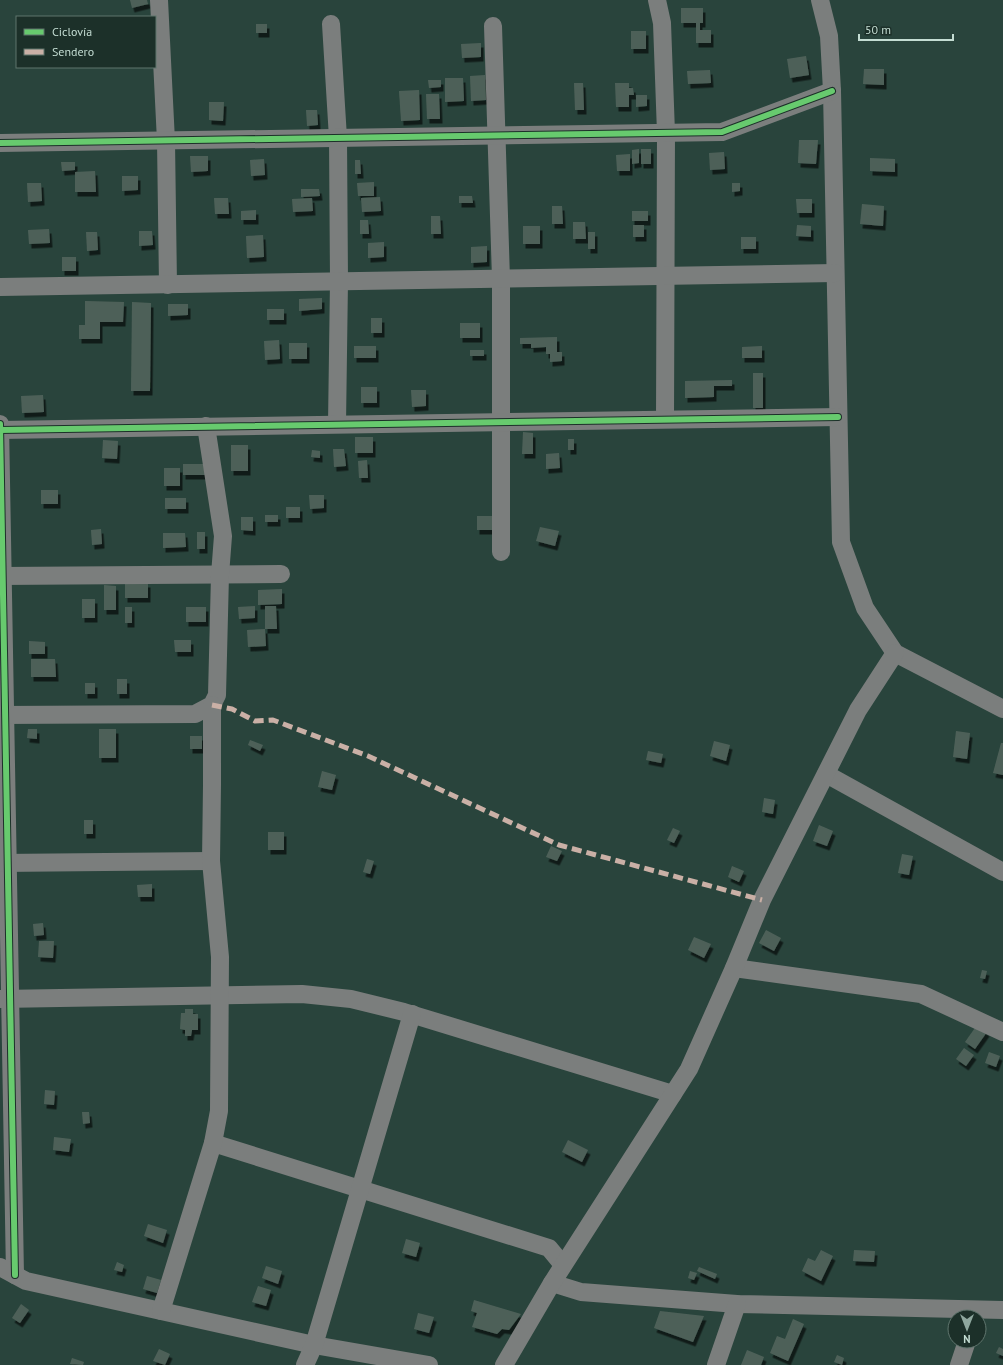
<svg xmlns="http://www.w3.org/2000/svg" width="1003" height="1365" font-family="'PT Sans',sans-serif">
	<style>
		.building { fill: #4e6159; filter: url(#shadow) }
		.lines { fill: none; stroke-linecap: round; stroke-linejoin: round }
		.minor { stroke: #7b7e7d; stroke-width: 18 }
		.quiet { stroke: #cab0a6; stroke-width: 5; stroke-dasharray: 10 5; stroke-linecap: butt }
		.cycleway-casing { stroke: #1c3029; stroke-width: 8 }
		.cycleway { stroke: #67ca6e; stroke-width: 6 }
	</style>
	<defs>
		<filter id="shadow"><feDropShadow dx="2.5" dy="4.5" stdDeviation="0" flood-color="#0009"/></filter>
	</defs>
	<rect width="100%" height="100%" fill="#29443c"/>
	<g class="building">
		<path d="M130 0H147L148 4 132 8Z"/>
		<path d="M681 8H703V23H700V30H711V43H696V23H681Z"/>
		<rect x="256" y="24" width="11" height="9"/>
		<rect x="631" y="31" width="15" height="18"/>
		<path d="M481 43V57L462 58 461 44Z"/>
		<path d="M806 56 809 75 790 78 787 59Z"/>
		<path d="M864 69H884V85L863 84Z"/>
		<path d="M710 70 711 83 688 84 687 71Z"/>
		<path d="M485 75 486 100 471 101 470 76Z"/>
		<path d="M445 78H463L464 101 445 102Z"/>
		<path d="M428 80H441V87L429 88Z"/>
		<path d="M574 83H583L584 110H575Z"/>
		<path d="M615 83H629V88H633L634 95H629V107H616Z"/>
		<path d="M419 90 420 120 401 121 399 91Z"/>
		<path d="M426 94H439L440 119H427Z"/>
		<path d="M636 95H647V106L636 107Z"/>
		<path d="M209 102H224L223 121 209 120Z"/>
		<path d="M306 110H317L318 125 307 126Z"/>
		<path d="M799 140H818L816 164 798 163Z"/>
		<path d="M639 149V163L632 164V150Z"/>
		<rect x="641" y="149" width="10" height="15"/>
		<path d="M724 152 725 169 710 170 709 153Z"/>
		<path d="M630 154V171H617L616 155Z"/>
		<path d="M190 156H208V171L191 172Z"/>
		<path d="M870 158 895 159V172L870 171Z"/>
		<path d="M264 159 265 175 251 176 250 160Z"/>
		<path d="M355 160H360L361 174H355Z"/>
		<path d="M61 162H75V170L62 171Z"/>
		<path d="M95 171 96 192H75V172Z"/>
		<path d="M122 176H138V190L122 191Z"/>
		<path d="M374 182V196H358L357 183Z"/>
		<path d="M27 183H41L42 201 28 202Z"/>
		<path d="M732 183H740V191L732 192Z"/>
		<path d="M301 189H319L320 196 301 197Z"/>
		<path d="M459 196H472L473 203H459Z"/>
		<path d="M380 197 381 211 362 212 361 198Z"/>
		<path d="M214 198H228L229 214H215Z"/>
		<path d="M312 198 313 211 293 212 292 199Z"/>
		<path d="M796 199H812V213H797Z"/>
		<path d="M862 204 884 206 883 226 860 224Z"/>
		<path d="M552 206H562L563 224H552Z"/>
		<path d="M256 210V220H241V211Z"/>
		<rect x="632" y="211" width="16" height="10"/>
		<path d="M431 216H440L441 234H431Z"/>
		<path d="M360 220H368L369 234H360Z"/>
		<path d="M573 222H585L586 239H573Z"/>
		<rect x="633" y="225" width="11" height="12"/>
		<path d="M797 225 811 226V237L796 236Z"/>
		<rect x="523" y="226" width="17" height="18"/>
		<path d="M49 229 50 243 29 244 28 230Z"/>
		<path d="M139 231H152L153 245 139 246Z"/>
		<path d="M86 232H97L98 250 87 251Z"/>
		<rect x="588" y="232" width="7" height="17"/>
		<path d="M263 235 264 257 247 258 246 236Z"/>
		<rect x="741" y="237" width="15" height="12"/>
		<path d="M384 242V257L368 258V243Z"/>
		<path d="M487 246V262L471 263V247Z"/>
		<rect x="62" y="257" width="14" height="14"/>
		<path d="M322 298V309L299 311V299Z"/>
		<path d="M85 301 124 302 123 322H100V339H79V325H85Z"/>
		<path d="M132 302 151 303 150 391H131Z"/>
		<path d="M168 304H188V315L168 316Z"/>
		<rect x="267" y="309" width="17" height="11"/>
		<rect x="371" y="318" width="11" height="15"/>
		<rect x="460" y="323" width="20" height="15"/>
		<path d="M557 337V352H562V361L550 362V354H546V347L531 348V344H520V338Z"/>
		<path d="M279 340 280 359 265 360 264 341Z"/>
		<rect x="289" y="343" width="18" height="16"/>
		<rect x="354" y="346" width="22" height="12"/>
		<path d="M762 346V358H742V347Z"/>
		<rect x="470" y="350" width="14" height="6"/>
		<rect x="753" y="373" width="10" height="35"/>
		<path d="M732 380V386H714V397L685 398V381Z"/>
		<rect x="361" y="387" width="16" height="16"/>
		<path d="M411 390H426V406L412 407Z"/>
		<path d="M43 395 44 412 22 413 21 396Z"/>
		<path d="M523 432 533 433V454H522Z"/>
		<rect x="355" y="437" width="18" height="16"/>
		<rect x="568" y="439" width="6" height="11"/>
		<path d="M103 440 118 441 117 459 102 458Z"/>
		<rect x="231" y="445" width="17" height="26"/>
		<path d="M333 449H344L346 466 334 467Z"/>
		<path d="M312 450 320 451V458L311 457Z"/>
		<path d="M559 453 560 468 546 469V454Z"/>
		<path d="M367 460 368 478H359L358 461Z"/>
		<rect x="183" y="464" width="23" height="11"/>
		<rect x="164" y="468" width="16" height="18"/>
		<rect x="41" y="490" width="17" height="14"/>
		<path d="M309 495H324V508L310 509Z"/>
		<rect x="165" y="498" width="21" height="11"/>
		<rect x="286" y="507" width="14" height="11"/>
		<rect x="265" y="515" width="13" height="7"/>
		<path d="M477 516H495L496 530H477Z"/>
		<path d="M241 517H253V531L241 530Z"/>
		<path d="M540 527 559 531 555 546 536 541Z"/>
		<path d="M101 529 102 544 92 545 91 530Z"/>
		<rect x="197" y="532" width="8" height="17"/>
		<path d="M163 533H185L186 547 163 548Z"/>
		<path d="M125 582 148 583V598H125Z"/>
		<path d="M104 585 116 586V610H104Z"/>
		<path d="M282 589V604L258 605V590Z"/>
		<rect x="82" y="599" width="13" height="19"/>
		<path d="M255 606V618L239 619 238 607Z"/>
		<path d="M265 606H276L277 629H265Z"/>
		<rect x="125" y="607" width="7" height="16"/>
		<rect x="186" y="607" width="20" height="15"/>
		<path d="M265 629 266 646 248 647 247 630Z"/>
		<path d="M174 640H191V652H175Z"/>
		<path d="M29 641 45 642V654H29Z"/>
		<path d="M31 659H55L56 677H31Z"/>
		<rect x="117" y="679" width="10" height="15"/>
		<rect x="85" y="683" width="10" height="11"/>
		<path d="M28 729H37V739L27 738Z"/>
		<rect x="99" y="729" width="17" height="29"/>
		<path d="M956 731 970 733 967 759 953 757Z"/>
		<rect x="190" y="736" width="12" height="13"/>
		<path d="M250 740 263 745 260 751 248 745Z"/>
		<path d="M714 741 730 745 726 761 710 756Z"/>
		<path d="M1001 743H1003V775L993 773Z"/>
		<path d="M648 751 663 754 661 763 646 760Z"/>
		<path d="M322 771 336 775 332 790 318 787Z"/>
		<path d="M764 798 775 800 773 814 762 812Z"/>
		<rect x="84" y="820" width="9" height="14"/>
		<path d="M819 825 833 831 827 846 813 841Z"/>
		<path d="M673 828 680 831 674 843 667 840Z"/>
		<rect x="268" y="832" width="16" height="18"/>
		<path d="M551 846 562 851 557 861 546 857Z"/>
		<path d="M902 854 913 856 909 875 898 873Z"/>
		<path d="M367 859 374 861 370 874 363 872Z"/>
		<path d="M732 866 744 871 739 882 728 877Z"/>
		<path d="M152 884V897H138L137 885Z"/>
		<path d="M43 923 44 935 34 936 33 924Z"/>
		<path d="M766 930 781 938 774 951 759 943Z"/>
		<path d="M694 937 711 944 704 958 688 950Z"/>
		<path d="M39 941H54L53 958 38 957Z"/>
		<path d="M982 970 987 971 985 979 980 978Z"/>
		<path d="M185 1009H193V1014H198V1030H192L191 1036H185V1030L180 1029 181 1013H185Z"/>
		<path d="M977 1025 987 1032 975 1049 965 1042Z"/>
		<path d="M964 1048 974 1055 966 1066 956 1059Z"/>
		<path d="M989 1052 1000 1056 996 1067 985 1063Z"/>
		<path d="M45 1090 55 1091 54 1105 44 1104Z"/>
		<path d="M82 1112H89L90 1123 83 1124Z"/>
		<path d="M54 1137 71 1139 69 1152 53 1150Z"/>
		<path d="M568 1140 588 1150 582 1162 562 1152Z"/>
		<path d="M148 1224 167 1230 163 1243 144 1236Z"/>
		<path d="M406 1239 420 1243 416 1257 402 1253Z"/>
		<path d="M821 1250 833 1256 821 1281 802 1271 808 1258 815 1261Z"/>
		<path d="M854 1250 875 1251 874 1262 853 1261Z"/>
		<path d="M117 1262 124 1265 122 1272 114 1270Z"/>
		<path d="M266 1266 282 1271 278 1284 262 1278Z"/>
		<path d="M699 1267 717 1274 715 1279 697 1271Z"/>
		<path d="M690 1271 697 1273 694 1280 688 1278Z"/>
		<path d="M147 1276 161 1280 157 1293 143 1289Z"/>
		<path d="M258 1286 271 1290 266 1306 252 1302Z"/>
		<path d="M474 1300 521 1314 509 1330 502 1329 497 1334 472 1327 477 1313 471 1311Z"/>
		<path d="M21 1304 29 1310 20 1323 12 1318Z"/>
		<path d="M660 1311 704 1316 693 1342 654 1328Z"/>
		<path d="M418 1313 434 1317 429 1333 414 1329Z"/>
		<path d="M793 1319 804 1324 788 1361 770 1353 777 1336 785 1339Z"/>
		<path d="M999 1347 1003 1349V1356L996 1353Z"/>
		<path d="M159 1349 170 1354 165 1365 153 1361Z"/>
		<path d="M747 1350 764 1357 761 1365H741Z"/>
		<path d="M837 1355 844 1358 842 1365 834 1362Z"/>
		<path d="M72 1358 84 1362 83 1365 70 1364Z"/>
	</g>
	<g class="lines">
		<g class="minor">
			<path d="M159 0 166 141 168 285"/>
			<path d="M657 0 662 23 666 133 665 419"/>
			<path d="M820 0 829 36 832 91 841 542 865 608 895 653 1003 709"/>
			<path d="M331 24 338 138 339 281 337 424"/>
			<path d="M493 26 501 279V552"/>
			<path d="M0 143 722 132 832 91"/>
			<path d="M0 287 835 273"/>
			<path d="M0 424 15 1275"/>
			<path d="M0 430 838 417"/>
			<path d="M0 576 281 574"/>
			<path d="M0 715 195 714 212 705 217 695 220 575 223 536 206 426"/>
			<path d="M826 774 1003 872"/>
			<path d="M0 863 211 861"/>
			<path d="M734 968 921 994 1003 1032"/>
			<path d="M0 999 302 994 351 999 404 1012 673 1094"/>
			<path d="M213 1143 549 1248 563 1265"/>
			<path d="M0 1267 26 1281 314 1345 429 1365"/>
			<path d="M552 1283 581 1292 737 1304 1003 1310"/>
			<path d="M161 1311 213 1143 219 1111 220 957 211 861 212 785V705"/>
			<path d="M305 1365 314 1345 412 1014"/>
			<path d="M504 1365 552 1283 689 1069 734 968 762 900 858 710 895 653"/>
			<path d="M716 1365 737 1304"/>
			<path d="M959 1365 967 1341"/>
		</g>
		<path class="quiet" d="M212 705 232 709 255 721 273 720 368 756 559 845 762 900"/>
		<defs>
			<g id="cycleway">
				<path d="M0 143 722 132 832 91"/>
				<path d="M0 424 15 1275"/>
				<path d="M0 430 838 417"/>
			</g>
		</defs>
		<use href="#cycleway" class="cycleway-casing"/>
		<use href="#cycleway" class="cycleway"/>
	</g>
	<rect x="16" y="16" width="140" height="52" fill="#1c3029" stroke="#5f756d"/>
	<rect x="24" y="29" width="20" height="6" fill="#67ca6e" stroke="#5f756d"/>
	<text x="52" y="36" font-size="12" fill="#c4ddd3">Ciclovía</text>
	<rect x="24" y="49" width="20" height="6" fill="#cab0a6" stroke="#5f756d"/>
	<text x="52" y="56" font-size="12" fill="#c4ddd3">Sendero</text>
	<g transform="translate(967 1329) rotate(180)"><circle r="19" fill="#1c3029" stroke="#5f756d"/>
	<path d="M0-3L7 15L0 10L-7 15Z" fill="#8ea79e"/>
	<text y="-6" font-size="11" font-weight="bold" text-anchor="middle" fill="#c4ddd3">N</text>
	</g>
	<path d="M859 34v6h94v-6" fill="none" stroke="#c4ddd3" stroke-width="2"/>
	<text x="865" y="34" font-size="12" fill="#c4ddd3" stroke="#1c3029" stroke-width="3" paint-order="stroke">50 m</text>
</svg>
